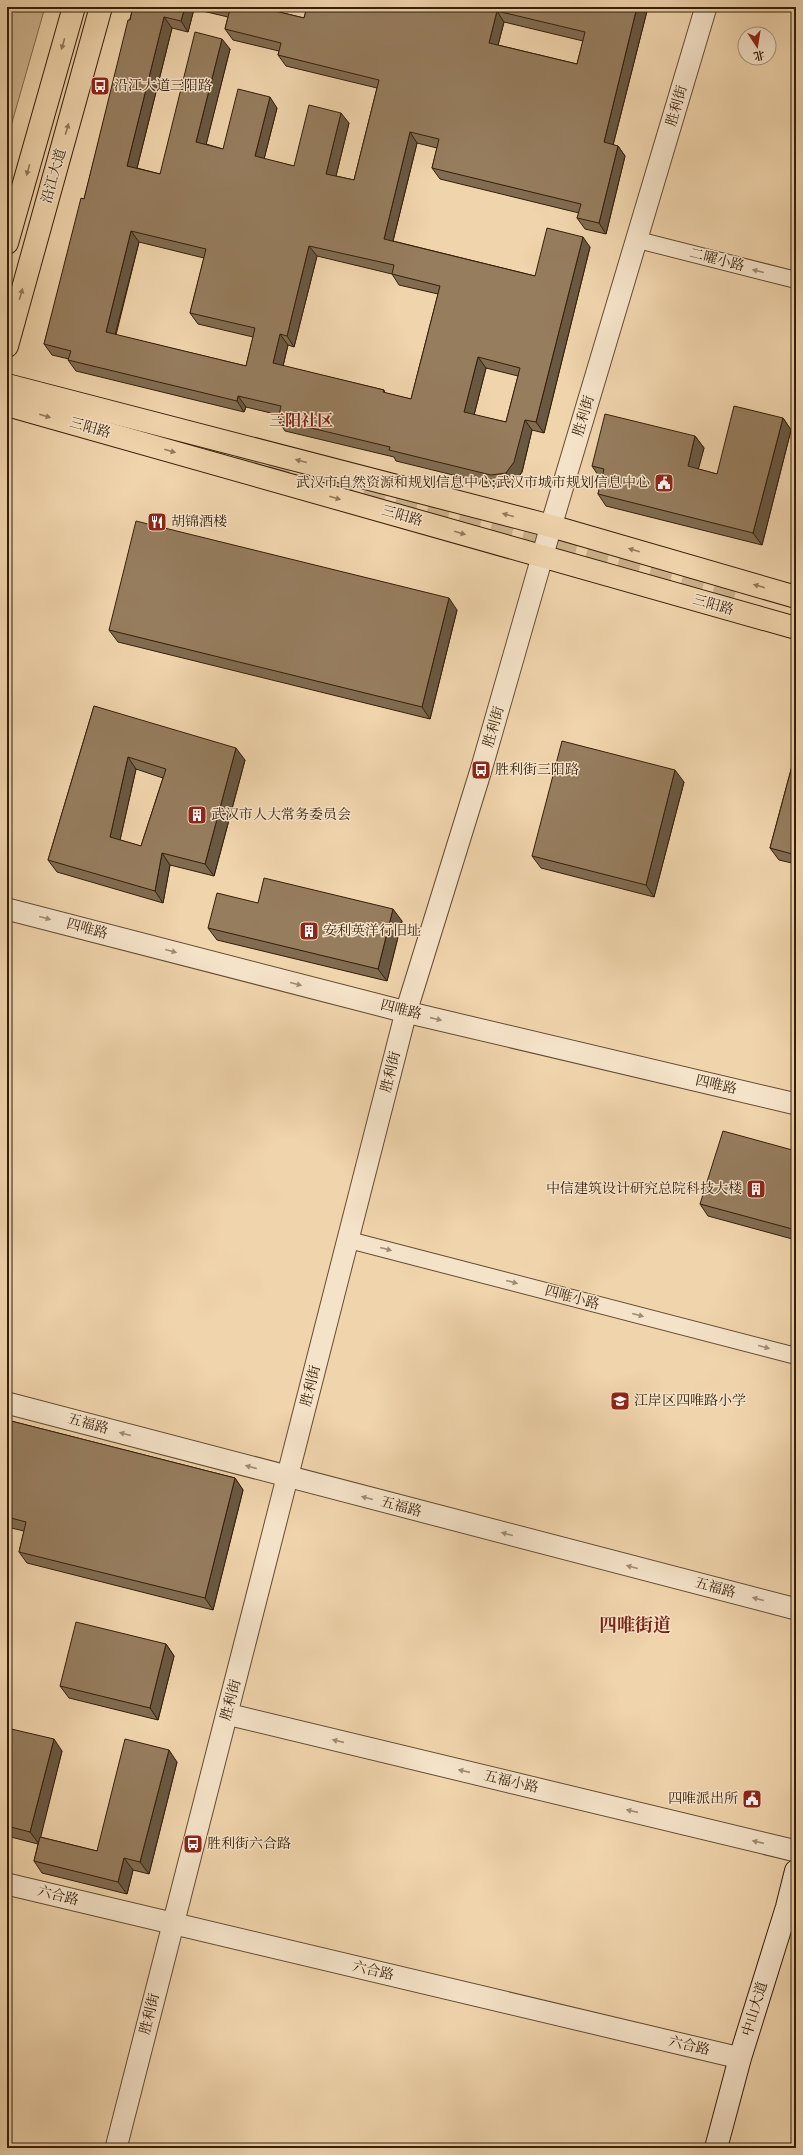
<svg xmlns="http://www.w3.org/2000/svg" width="803" height="2155" font-family="'Libre Bodoni','Noto Serif SC',serif">
	<style>
		.green { fill: #d0b590; stroke: #826a4c }
		.lines { fill: none; stroke-linecap: round; stroke-linejoin: round }
		.primary-tunnel { stroke: #cbb08b; stroke-width: 22; stroke-dasharray: 22 11; stroke-linecap: butt }
		.minor-casing { stroke: #644c32; stroke-width: 18 }
		.tertiary-casing { stroke: #644c32; stroke-width: 23 }
		.secondary-casing { stroke: #351e09; stroke-width: 24 }
		.primary-casing { stroke: #351e09; stroke-width: 24 }
		.minor { stroke: #f5e3c9; stroke-width: 16 }
		.tertiary { stroke: #f5e3c9; stroke-width: 21 }
		.secondary { stroke: #f5e3c9; stroke-width: 22 }
		.primary { stroke: #f0d4ac; stroke-width: 22 }
		.wall { fill: #816c51; stroke: #351e09; fill-rule: evenodd }
		.shaded-wall { fill: #695842; stroke: #351e09 }
		.building { fill: #967d5e; stroke: #351e09; fill-rule: evenodd }
		.oneway { fill: #92795a }
		.oneway2 { fill: #9f8a73 }
		.labels { text-anchor: middle; dominant-baseline: central; stroke-width: 3; stroke-linejoin: round; paint-order: stroke }
		.poi-label { font-size: 14px; fill: #351e09; stroke: #f5e3c9; text-anchor: start }
		.street-label { font-size: 14px; fill: #351e09; stroke: #f5e3c9 }
		.quarter-label { font-size: 16px; font-weight: bold; fill: #7a1f14; stroke: #f5e3c9 }
		.district-label { font-size: 18px; font-weight: bold; fill: #7a1f14; stroke: #f5e3c9 }
	</style>
	<rect width="100%" height="100%" fill="#f0d4ac"/>
	<filter id="stains"><feTurbulence type="fractalNoise" baseFrequency=".005" numOctaves="4"/><feColorMatrix values="0 0 0 0 .2 0 0 0 0 .09 0 0 0 0 .02 0 0 0 .5 -.17"/></filter>
	<radialGradient id="worn" r=".72"><stop offset=".6" stop-color="#630" stop-opacity="0"/><stop offset="1" stop-color="#630" stop-opacity=".3"/></radialGradient>
	<path class="green" d="M7 7H45L7 140Z"/>
	<g class="lines">
		<path class="primary-tunnel" d="M109 423 433 511 745 593"/>
		<defs>
			<g id="minor">
				<path d="M638 240 796 280"/>
				<path d="M349 1240 796 1356"/>
			</g>
			<g id="tertiary">
				<path d="M7 909 406 1012 796 1104"/>
				<path d="M7 1403 796 1609"/>
				<path d="M227 1714 796 1851"/>
				<path d="M7 1884 740 2058"/>
				<path d="M116 2148 406 1012 481 770 551 526 706 7"/>
			</g>
			<path id="secondary" d="M716 2148 740 2058 787 1907 796 1871"/>
			<g id="primary">
				<path d="M7 243 74 7"/>
				<path d="M7 346 101 7"/>
				<path d="M7 385 551 526 796 597"/>
				<path d="M7 405 796 628"/>
			</g>
		</defs>
		<use href="#minor" class="minor-casing"/>
		<use href="#tertiary" class="tertiary-casing"/>
		<use href="#secondary" class="secondary-casing"/>
		<use href="#primary" class="primary-casing"/>
		<use href="#minor" class="minor"/>
		<use href="#tertiary" class="tertiary"/>
		<use href="#secondary" class="secondary"/>
		<use href="#primary" class="primary"/>
	</g>
	<g class="wall">
		<path d="M133 7H267V9L304 18 307 7H648L613 145 618 146 625 156 606 234 585 229 577 218 579 213 440 179 432 168 437 148 417 143 393 241 535 276 590 247 544 433 532 430 522 472 513 484 498 486 396 461 394 457 285 431 278 420 279 415 246 407 244 412 76 371 68 360 69 359 52 355 44 344 84 199ZM194 9 228 17 225 29 233 40 279 51 278 55 286 66 377 88 354 180 336 176 349 123 294 166 264 159 277 108 223 149 206 144 230 49 160 174 137 168 172 28 188 32ZM504 22 583 41 577 64 498 45ZM139 242 204 258 190 313 198 324 253 337 246 366 116 335ZM317 256 392 274 399 285 438 294 411 399 385 393 384 390 283 366 288 345 294 347ZM486 368 518 376 506 422 474 415Z"/>
		<path d="M783 418 791 430 762 545 606 506 598 494 602 478H600L592 466 695 436 704 448 698 469 717 474Z"/>
		<path d="M457 610 430 719 118 642 109 630Z"/>
		<path d="M94 706 245 760 214 876 170 865 163 903 57 872 48 860ZM136 769 163 778 141 846 120 840Z"/>
		<path d="M796 751V864L779 860 770 848Z"/>
		<path d="M684 782 654 897 541 868 532 856Z"/>
		<path d="M258 903 402 921 387 981 217 940 208 928Z"/>
		<path d="M796 1151V1240L708 1216 700 1204Z"/>
		<path d="M7 1420 235 1478 243 1490 213 1610 27 1563 19 1552 24 1531 7 1527Z"/>
		<path d="M166 1644 174 1656 158 1720 69 1698 60 1686Z"/>
		<path d="M7 1728 62 1751 40 1837 97 1851 177 1762 149 1874 133 1870 127 1894 42 1873 34 1861 38 1844 7 1836Z"/>
	</g>
	<g class="shaded-wall">
		<path d="M185 7H193L194 9 188 32 181 21Z"/>
		<path d="M257 7H267L265 17Z"/>
		<path d="M637 7H648L611 153 604 142Z"/>
		<path d="M497 11 504 22 496 53 489 43Z"/>
		<path d="M164 17 172 28 135 176 127 166Z"/>
		<path d="M222 39 230 49 204 153 196 142Z"/>
		<path d="M270 97 277 108 262 167 255 156Z"/>
		<path d="M341 113 349 123 334 184 326 174Z"/>
		<path d="M410 132 417 143 391 249 384 239Z"/>
		<path d="M618 146 625 156 606 234 599 223Z"/>
		<path d="M131 231 139 242 113 343 106 332Z"/>
		<path d="M583 237 590 247 544 433 536 422Z"/>
		<path d="M309 246 317 256 294 347 287 336Z"/>
		<path d="M280 334 288 345 281 374 273 363Z"/>
		<path d="M478 357 486 368 472 423 464 412Z"/>
		<path d="M238 396 246 407 244 412 237 401Z"/>
		<path d="M783 418 791 430 762 545 753 533Z"/>
		<path d="M525 420 532 430 522 472 513 484 506 473Z"/>
		<path d="M695 436 704 448 696 478 688 466Z"/>
		<path d="M449 598 457 610 430 719 422 707Z"/>
		<path d="M236 748 245 760 214 876 205 864Z"/>
		<path d="M128 757 136 769 118 849 110 837Z"/>
		<path d="M675 770 684 782 654 897 646 885Z"/>
		<path d="M162 853 170 865 163 903 155 891Z"/>
		<path d="M393 909 402 921 387 981 378 969Z"/>
		<path d="M235 1478 243 1490 213 1610 205 1598Z"/>
		<path d="M166 1644 174 1656 158 1720 150 1708Z"/>
		<path d="M54 1739 62 1751 39 1844 30 1832Z"/>
		<path d="M169 1750 177 1762 149 1874 140 1862Z"/>
		<path d="M124 1858 133 1870 127 1894 118 1882Z"/>
	</g>
	<g class="building">
		<path d="M133 7H185L181 21 164 17 127 166 160 174 195 32 222 39 196 142 223 149 238 89 270 97 255 156 294 166 309 105 341 113 326 174 354 180 379 80 278 55 281 43 225 29 230 9 222 7H258L304 18 307 7H637L604 142 618 146 599 223 577 218 581 204 432 168 439 139 410 132 384 239 535 276 547 228 583 237 536 422 525 420 514 462 506 473 491 475 389 450 390 447 278 420 281 406 238 396 237 401 68 360 71 351 44 344 81 198 84 199 128 20H130ZM497 11 585 32 577 64 489 43ZM131 231 206 249 190 313 255 328 246 366 106 332ZM309 246 394 265 392 274 440 286 411 399 383 392 384 390 273 363 280 334 287 336ZM478 357 520 368 506 422 464 412Z"/>
		<path d="M734 406 783 418 753 533 598 494 604 469 592 466 605 414 695 436 688 466 717 474Z"/>
		<path d="M136 521 449 598 422 707 109 630Z"/>
		<path d="M94 706 236 748 205 864 162 853 155 891 48 860ZM128 757 166 769 141 846 110 837Z"/>
		<path d="M562 741 675 770 646 885 532 856Z"/>
		<path d="M796 751V855L770 848Z"/>
		<path d="M264 878 393 909 378 969 208 928 217 893 258 903Z"/>
		<path d="M723 1131 796 1151V1230L700 1204Z"/>
		<path d="M7 1420 235 1478 205 1598 19 1552 26 1522 7 1517Z"/>
		<path d="M76 1622 166 1644 150 1708 60 1686Z"/>
		<path d="M7 1728 54 1739 30 1832 7 1826Z"/>
		<path d="M125 1739 169 1750 140 1862 124 1858 118 1882 34 1861 40 1837 97 1851Z"/>
	</g>
	<defs><path id="oneway-solid" d="M-6-.8H1V-3.2L6.5 0L1 3.2V.8H-6Z"/></defs>
	<g class="oneway">
		<use href="#oneway-solid" transform="translate(63 44) rotate(106)"/>
		<use href="#oneway-solid" transform="translate(67 129) rotate(-74)"/>
		<use href="#oneway-solid" transform="translate(28 170) rotate(106)"/>
		<use href="#oneway-solid" transform="translate(21 294) rotate(-74)"/>
		<use href="#oneway-solid" transform="translate(45 416) rotate(16)"/>
		<use href="#oneway-solid" transform="translate(170 451) rotate(16)"/>
		<use href="#oneway-solid" transform="translate(301 461) rotate(-165)"/>
		<use href="#oneway-solid" transform="translate(335 498) rotate(16)"/>
		<use href="#oneway-solid" transform="translate(508 515) rotate(-165)"/>
		<use href="#oneway-solid" transform="translate(460 533) rotate(16)"/>
		<use href="#oneway-solid" transform="translate(634 550) rotate(-164)"/>
		<use href="#oneway-solid" transform="translate(759 586) rotate(-164)"/>
	</g>
	<g class="oneway2">
		<use href="#oneway-solid" transform="translate(758 271) rotate(-166)"/>
		<use href="#oneway-solid" transform="translate(45 918) rotate(15)"/>
		<use href="#oneway-solid" transform="translate(171 951) rotate(15)"/>
		<use href="#oneway-solid" transform="translate(296 984) rotate(15)"/>
		<use href="#oneway-solid" transform="translate(436 1019) rotate(13)"/>
		<use href="#oneway-solid" transform="translate(386 1249) rotate(15)"/>
		<use href="#oneway-solid" transform="translate(512 1282) rotate(15)"/>
		<use href="#oneway-solid" transform="translate(638 1315) rotate(15)"/>
		<use href="#oneway-solid" transform="translate(764 1347) rotate(15)"/>
		<use href="#oneway-solid" transform="translate(125 1434) rotate(-165)"/>
		<use href="#oneway-solid" transform="translate(251 1467) rotate(-165)"/>
		<use href="#oneway-solid" transform="translate(367 1498) rotate(-165)"/>
		<use href="#oneway-solid" transform="translate(507 1534) rotate(-165)"/>
		<use href="#oneway-solid" transform="translate(632 1567) rotate(-165)"/>
		<use href="#oneway-solid" transform="translate(758 1599) rotate(-165)"/>
		<use href="#oneway-solid" transform="translate(338 1741) rotate(-167)"/>
		<use href="#oneway-solid" transform="translate(464 1771) rotate(-167)"/>
		<use href="#oneway-solid" transform="translate(632 1811) rotate(-167)"/>
		<use href="#oneway-solid" transform="translate(758 1842) rotate(-167)"/>
	</g>
	<defs>
		<symbol id="bus-square" viewBox="-11 -11 22 22"><rect x="-9" y="-9" width="18" height="18" rx="4" fill="#8f2418" stroke="#f5e3c9"/><path d="M-5-6H5V4H4V6H2V4H-2V6H-4V4H-5ZM-3.5-4V0h7V-4ZM-3.5 1.2v1.5H-2V1.2ZM2 1.2v1.5H3.5V1.2Z" fill="#fff"/></symbol>
		<symbol id="civic-square" viewBox="-11 -11 22 22"><rect x="-9" y="-9" width="18" height="18" rx="4" fill="#8f2418" stroke="#f5e3c9"/><path d="M-.6-6.5H3V-4.5H.6V-3L4-1V1h2V6H-6V1h2V-1L-.6-3ZM-1.2 2.5V6h2.4V2.5Z" fill="#fff"/></symbol>
		<symbol id="restaurant-square" viewBox="-11 -11 22 22"><rect x="-9" y="-9" width="18" height="18" rx="4" fill="#8f2418" stroke="#f5e3c9"/><path d="M-5-6h1v4h1v-4h1v4h1v-4h1v5L-1.5 .5V6h-2V.5L-5-1ZM5-6V6H3V1.5H1.5Q1.5-4 5-6Z" fill="#fff"/></symbol>
		<symbol id="building-square" viewBox="-11 -11 22 22"><rect x="-9" y="-9" width="18" height="18" rx="4" fill="#8f2418" stroke="#f5e3c9"/><path d="M-4-6H4V6H1V3H-1V6H-4ZM-2.5-4.3h1.7v1.8h-1.7ZM.8-4.3h1.7v1.8H.8ZM-2.5-1h1.7V.8h-1.7ZM.8-1h1.7V.8H.8Z" fill="#fff"/></symbol>
		<symbol id="school-square" viewBox="-11 -11 22 22"><rect x="-9" y="-9" width="18" height="18" rx="4" fill="#8f2418" stroke="#f5e3c9"/><path d="M0-5L7-2L0 1L-7-2ZM-4 1L0 2.5L4 1V4Q0 6-4 4Z" fill="#fff"/></symbol>
	</defs>
	<g fill-rule="evenodd">
		<use href="#bus-square" x="89" y="75" width="22" height="22"/>
		<use href="#civic-square" x="653" y="472" width="22" height="22"/>
		<use href="#restaurant-square" x="146" y="511" width="22" height="22"/>
		<use href="#bus-square" x="470" y="759" width="22" height="22"/>
		<use href="#building-square" x="186" y="804" width="22" height="22"/>
		<use href="#building-square" x="298" y="920" width="22" height="22"/>
		<use href="#building-square" x="745" y="1178" width="22" height="22"/>
		<use href="#school-square" x="609" y="1390" width="22" height="22"/>
		<use href="#civic-square" x="741" y="1788" width="22" height="22"/>
		<use href="#bus-square" x="182" y="1833" width="22" height="22"/>
	</g>
	<g class="labels">
		<g class="poi-label">
			<text x="114" y="86">沿江大道三阳路</text>
			<text x="650" y="483" text-anchor="end">武汉市自然资源和规划信息中心;武汉市城市规划信息中心</text>
			<text x="171" y="522">胡锦酒楼</text>
			<text x="495" y="770">胜利街三阳路</text>
			<text x="211" y="815">武汉市人大常务委员会</text>
			<text x="323" y="931">安利英洋行旧址</text>
			<text x="742" y="1189" text-anchor="end">中信建筑设计研究总院科技大楼</text>
			<text x="634" y="1401">江岸区四唯路小学</text>
			<text x="738" y="1799" text-anchor="end">四唯派出所</text>
			<text x="207" y="1844">胜利街六合路</text>
		</g>
		<g class="street-label">
			<text transform="translate(677 106) rotate(-74)">胜利街</text>
			<text transform="translate(54 176) rotate(-74)">沿江大道</text>
			<text transform="translate(717 260) rotate(14)">二曜小路</text>
			<text transform="translate(584 416) rotate(-73)">胜利街</text>
			<text transform="translate(90 428) rotate(16)">三阳路</text>
			<text transform="translate(402 516) rotate(16)">三阳路</text>
			<text transform="translate(713 605) rotate(16)">三阳路</text>
			<text transform="translate(494 727) rotate(-74)">胜利街</text>
			<text transform="translate(87 929) rotate(15)">四唯路</text>
			<text transform="translate(401 1010) rotate(14)">四唯路</text>
			<text transform="translate(391 1072) rotate(-76)">胜利街</text>
			<text transform="translate(716 1085) rotate(13)">四唯路</text>
			<text transform="translate(572 1298) rotate(15)">四唯小路</text>
			<text transform="translate(311 1386) rotate(-76)">胜利街</text>
			<text transform="translate(88 1424) rotate(15)">五福路</text>
			<text transform="translate(401 1507) rotate(15)">五福路</text>
			<text transform="translate(715 1588) rotate(15)">五福路</text>
			<text transform="translate(231 1700) rotate(-75)">胜利街</text>
			<text transform="translate(511 1782) rotate(13)">五福小路</text>
			<text transform="translate(58 1896) rotate(14)">六合路</text>
			<text transform="translate(373 1971) rotate(13)">六合路</text>
			<text transform="translate(755 2009) rotate(-73)">中山大道</text>
			<text transform="translate(150 2014) rotate(-76)">胜利街</text>
			<text transform="translate(689 2046) rotate(13)">六合路</text>
		</g>
		<g class="quarter-label">
			<text x="301" y="421">三阳社区</text>
		</g>
		<g class="district-label">
			<text x="635" y="1625">四唯街道</text>
		</g>
	</g>
	<rect width="803" height="2155" fill="none" stroke="#f0d4ac" stroke-width="24"/>
	<rect x="8" y="8" width="787" height="2139" fill="none" stroke="#351e09" stroke-width="2"/>
	<rect x="12" y="12" width="779" height="2131" fill="none" stroke="#351e09"/>
	<g transform="translate(757 46) rotate(168)"><circle r="19" fill="#f5e3c9" stroke="#a8947c"/>
	<path d="M0-3L7 15L0 10L-7 15Z" fill="#8f2418"/>
	<text y="-6" font-size="11" font-weight="bold" text-anchor="middle" fill="#351e09">北</text>
	</g>
	<rect width="100%" height="100%" filter="url(#stains)"/>
	<rect width="100%" height="100%" fill="url(#worn)"/>
</svg>
